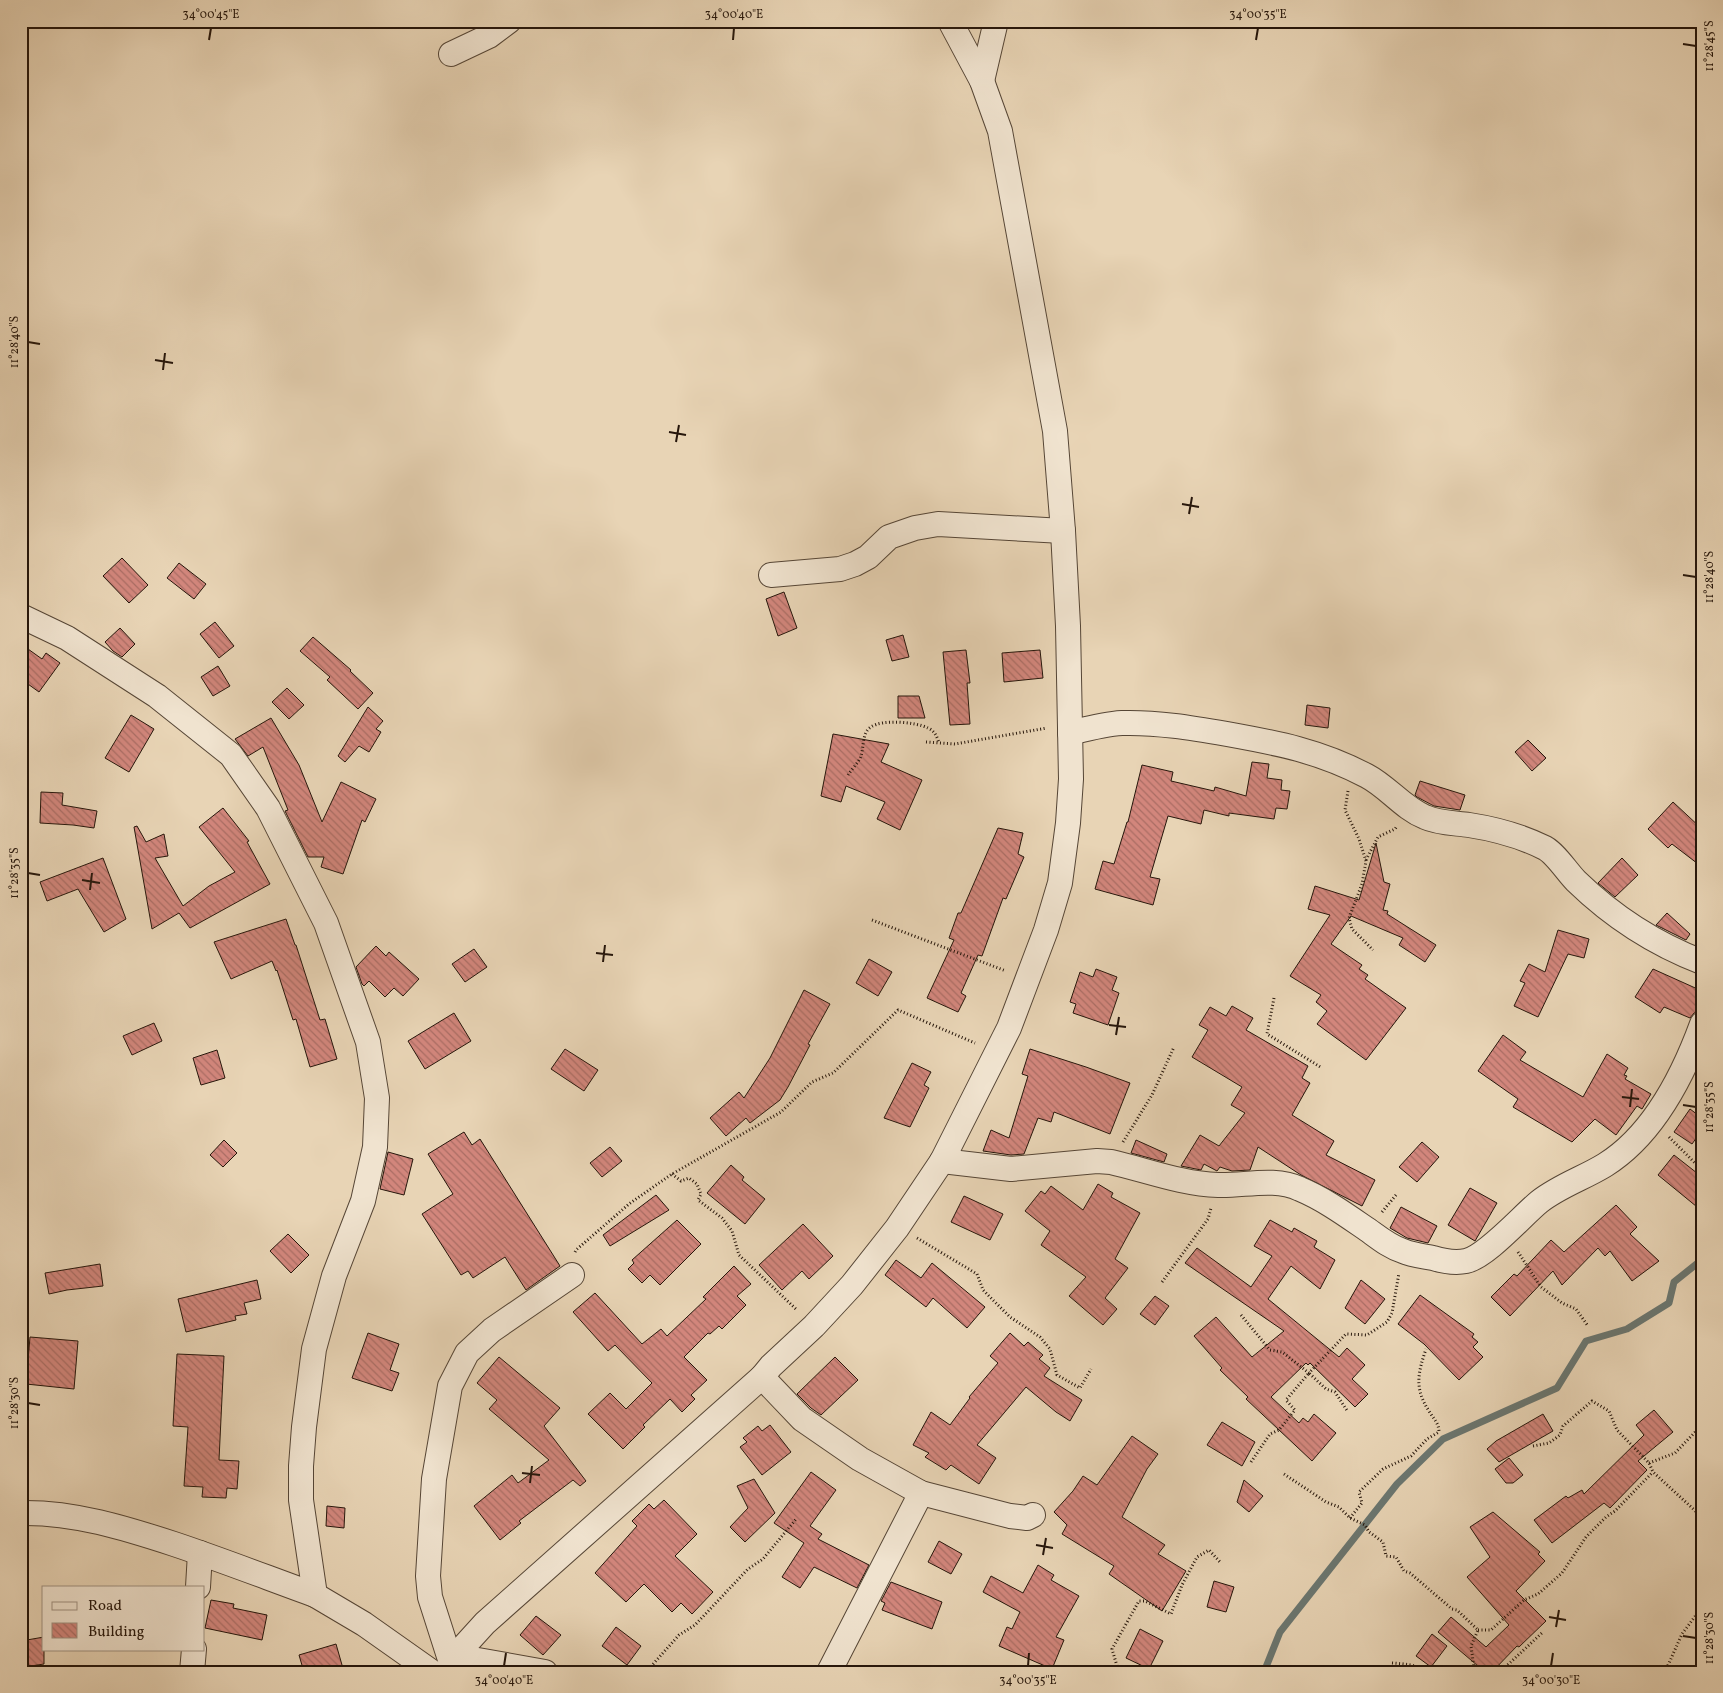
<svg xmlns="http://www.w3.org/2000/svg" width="1723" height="1693" font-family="Vollkorn,serif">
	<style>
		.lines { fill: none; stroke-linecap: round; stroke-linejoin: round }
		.stream { stroke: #6b7771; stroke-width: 7 }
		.building { fill: url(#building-back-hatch); stroke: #26160b }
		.minor-casing { stroke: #564636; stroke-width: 26 }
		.path { stroke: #26160b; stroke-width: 3; stroke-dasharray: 1 2.5; stroke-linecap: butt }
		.minor { stroke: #f0e3cf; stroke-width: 24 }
		.ticks { fill: none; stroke: #26160b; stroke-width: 2 }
		.neatline { fill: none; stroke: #26160b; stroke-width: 2 }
		.ticks-label { font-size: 12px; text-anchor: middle; fill: #26160b }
	</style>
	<defs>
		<pattern id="building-back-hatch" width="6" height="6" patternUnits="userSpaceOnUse" patternTransform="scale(1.25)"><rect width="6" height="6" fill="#d2867c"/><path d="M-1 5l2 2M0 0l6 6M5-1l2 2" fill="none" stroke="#aa6d64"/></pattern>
	</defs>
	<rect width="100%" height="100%" fill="#e8d4b5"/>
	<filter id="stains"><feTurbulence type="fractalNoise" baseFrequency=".004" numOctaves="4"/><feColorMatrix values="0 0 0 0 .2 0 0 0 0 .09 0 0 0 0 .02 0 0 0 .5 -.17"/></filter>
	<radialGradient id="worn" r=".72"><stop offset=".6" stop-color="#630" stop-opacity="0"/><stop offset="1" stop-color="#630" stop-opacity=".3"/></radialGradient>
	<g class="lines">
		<path class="stream" d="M1264 1672 1280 1632 1397 1484 1443 1439 1557 1388 1586 1341 1627 1329 1669 1303 1674 1282 1699 1262H1702"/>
	</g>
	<g class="building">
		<path d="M122 558 148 585 129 603 103 576Z"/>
		<path d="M179 563 206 584 194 599 167 578Z"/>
		<path d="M784 592 797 628 778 636 766 599Z"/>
		<path d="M215 622 234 646 219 658 200 634Z"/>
		<path d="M120 628 135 644 122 657 113 651 105 642Z"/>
		<path d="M903 635 909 657 892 661 886 640Z"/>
		<path d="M313 637 351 670 350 671 373 693 358 709 327 680 330 677 300 651Z"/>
		<path d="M21 644 42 659 46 653 60 663 39 692 21 679Z"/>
		<path d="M966 650 970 683H967L970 724 950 725 943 652Z"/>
		<path d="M1040 650 1043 678 1004 682 1002 653Z"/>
		<path d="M218 666 230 686 213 696 201 677Z"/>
		<path d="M287 688 304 705 289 719 272 702Z"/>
		<path d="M898 696H919L925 718H898Z"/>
		<path d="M1307 705 1330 708 1328 728 1305 725Z"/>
		<path d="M368 707 383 721 376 729 381 732 369 752 359 746 345 762 338 756Z"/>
		<path d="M131 715 154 729 129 772 105 758Z"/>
		<path d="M271 718 299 765 322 822 341 782 376 799 365 822 362 820 343 874 321 867 324 857H308L285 811 288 810 263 747 248 756 235 739Z"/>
		<path d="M833 734 889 744 881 762 922 780 900 830 877 819 885 802 846 786 841 802 821 796Z"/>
		<path d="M1528 740 1546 758 1532 771 1515 752Z"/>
		<path d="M1252 762 1269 764 1267 778 1282 780 1281 790 1290 791 1287 809 1276 808 1274 819 1229 813V816L1204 810 1201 824 1168 816 1150 877 1160 879 1153 905 1095 889 1103 861 1114 864 1127 822H1128L1142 765 1173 772 1171 781 1214 791 1215 787 1246 796Z"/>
		<path d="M1420 781 1465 795 1460 810 1434 806 1417 797 1415 795Z"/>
		<path d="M41 792 63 793 62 805 97 811 94 828 73 825 40 823Z"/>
		<path d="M1673 802 1702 829V867L1672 844 1668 848 1648 829Z"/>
		<path d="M223 808 249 841 247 842 270 884 190 928 179 913 152 929 134 827 137 826 146 842 164 834 168 856 155 858 183 906 209 886 235 872 199 827Z"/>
		<path d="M998 828 1023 833 1018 854 1024 857 1006 899 1003 898 982 956 978 955 961 993 966 996 958 1012 927 998 954 940 949 938 958 913H961Z"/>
		<path d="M1376 843 1384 882 1390 884 1383 910 1388 911 1387 914 1436 945 1425 962 1399 945 1403 938 1351 916 1331 944 1362 965 1359 969 1368 975 1365 979 1406 1008 1366 1060 1317 1024 1327 1011 1316 1002 1321 995 1290 976 1330 915 1308 909 1315 886 1359 900Z"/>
		<path d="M103 858 126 919 104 932 78 889 47 901 40 882Z"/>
		<path d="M1622 858 1638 875 1615 897 1598 883Z"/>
		<path d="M1667 913 1690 934 1686 940 1656 925Z"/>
		<path d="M286 919 295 945H296L320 1020 325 1019 337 1059 310 1067 296 1019 293 1020 277 970 276 971 272 961 231 979 214 942Z"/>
		<path d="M1558 930 1589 939 1584 958 1568 954 1538 1017 1514 1006 1525 983 1520 981 1529 964 1545 972Z"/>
		<path d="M376 946 386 956 389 952 419 979 403 996 394 988 385 997 369 981 364 986 362 984 356 967Z"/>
		<path d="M474 949 487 967 465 982 452 964Z"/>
		<path d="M869 959 892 972 878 996 856 983Z"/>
		<path d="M1096 969 1117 977 1112 990 1119 993 1108 1025 1073 1013 1076 1004 1070 1002 1080 972 1093 977Z"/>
		<path d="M1653 969 1702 991V1011L1694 1013 1690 1018 1664 1007 1660 1013 1635 997Z"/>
		<path d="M804 990 830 1004 808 1044 810 1045 788 1087 780 1100 750 1123 746 1118 726 1136 710 1118 739 1092 744 1098 770 1058Z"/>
		<path d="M1232 1006 1253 1018 1246 1030 1308 1066 1302 1078 1310 1083 1292 1115 1334 1141 1326 1155 1375 1180 1362 1206 1301 1175 1258 1147 1250 1170 1232 1171 1220 1167 1217 1171 1204 1164 1201 1170 1181 1166 1200 1135 1219 1146 1245 1113 1231 1105 1242 1087 1192 1057 1208 1030 1199 1025 1210 1007 1226 1016Z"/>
		<path d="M454 1013 471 1041 425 1069 408 1041Z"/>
		<path d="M154 1023 162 1041 132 1055 123 1036Z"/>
		<path d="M1503 1035 1526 1052 1520 1060 1583 1097 1607 1054 1628 1068 1624 1075 1627 1076 1625 1079 1651 1094 1642 1109 1637 1106 1616 1135 1595 1119 1572 1142 1513 1107 1518 1099 1478 1071Z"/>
		<path d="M565 1049 598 1070 584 1091 551 1069Z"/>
		<path d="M1030 1049 1086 1067 1130 1083 1110 1134 1054 1112 1051 1122 1038 1118 1024 1154 1011 1155 983 1151 991 1130 1009 1138 1028 1076 1022 1074Z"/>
		<path d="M217 1050 225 1078 201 1085 193 1058Z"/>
		<path d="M912 1063 931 1072 924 1085 929 1088 910 1127 884 1118Z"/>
		<path d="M1690 1109 1702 1118V1130L1692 1144 1674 1132Z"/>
		<path d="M464 1132 472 1145 480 1139 560 1266 526 1290 505 1257 473 1278 468 1271 461 1275 422 1214 453 1194 428 1154Z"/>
		<path d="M224 1140 237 1153 223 1167 210 1155Z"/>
		<path d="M1136 1140 1167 1154 1164 1162 1131 1153Z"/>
		<path d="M1422 1142 1439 1157 1417 1182 1399 1167Z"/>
		<path d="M610 1147 622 1161 602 1177 590 1163Z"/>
		<path d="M388 1152 413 1159 404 1195 380 1189Z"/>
		<path d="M1674 1155 1702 1177V1211L1658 1175Z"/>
		<path d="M731 1165 744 1177 742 1180 765 1199 745 1224 707 1193Z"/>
		<path d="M1098 1184 1113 1193 1111 1197 1140 1213 1115 1259 1128 1268 1105 1298 1117 1309 1103 1325 1069 1296 1086 1277 1041 1245 1050 1231 1025 1211 1041 1191 1045 1194 1051 1186 1083 1210Z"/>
		<path d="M1470 1188 1497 1203 1475 1241 1448 1225Z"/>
		<path d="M656 1195 669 1210 610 1246 603 1235Z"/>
		<path d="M964 1196 1003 1214 990 1240 951 1222Z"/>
		<path d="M1616 1205 1637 1227 1630 1234 1659 1261 1632 1281 1610 1251 1605 1256 1598 1248 1562 1285 1553 1271 1510 1316 1491 1297 1514 1274 1517 1276 1551 1240 1564 1252Z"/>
		<path d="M1401 1207 1437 1226 1428 1243 1407 1238 1390 1228Z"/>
		<path d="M677 1220 701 1244 660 1285 650 1275 642 1283 628 1269 634 1263 632 1260Z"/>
		<path d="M1270 1220 1292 1232 1294 1228 1317 1241 1314 1247 1335 1260 1320 1289 1291 1266 1268 1299 1339 1357 1347 1348 1365 1365 1352 1379 1368 1394 1355 1407 1310 1363 1308 1365 1306 1363 1271 1397 1299 1423 1303 1418 1308 1422 1314 1414 1336 1433 1312 1461 1246 1399 1248 1397 1220 1370 1222 1368 1194 1336 1216 1317 1252 1357 1284 1331 1185 1263 1197 1248 1251 1287 1272 1256 1254 1246Z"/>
		<path d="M803 1224 833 1256 809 1279 802 1271 782 1290 759 1265Z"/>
		<path d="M288 1234 309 1255 291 1273 270 1251Z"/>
		<path d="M896 1260 921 1278 932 1263 985 1307 967 1328 933 1298 926 1307 885 1275Z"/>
		<path d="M100 1264 103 1286 67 1290 49 1294 45 1273Z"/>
		<path d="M734 1266 751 1284 737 1296 746 1305 722 1329 719 1326 710 1334 708 1333 684 1357 707 1380 691 1395 695 1399 682 1412 670 1399 643 1425 645 1427 623 1449 588 1414 610 1393 626 1409 652 1383 615 1345 608 1351 573 1312 595 1293 642 1344 661 1329 667 1336 706 1299 703 1297Z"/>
		<path d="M257 1280 261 1299 244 1303 247 1314 235 1316 236 1320 186 1332 178 1299Z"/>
		<path d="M1361 1280 1385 1299 1365 1324 1345 1308Z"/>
		<path d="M1420 1295 1474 1334 1472 1337 1478 1342 1473 1347 1483 1357 1459 1380 1424 1344 1398 1324Z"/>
		<path d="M1155 1296 1169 1306 1155 1325 1140 1314Z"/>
		<path d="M368 1333 399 1344 390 1370 399 1373 392 1391 352 1378Z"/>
		<path d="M1010 1333 1024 1346 1028 1342 1043 1355 1039 1359 1050 1368 1044 1376 1082 1400 1070 1421 1056 1412 1026 1387 977 1445 996 1458 979 1484 951 1465 946 1470 925 1457 929 1453 913 1445 931 1412 950 1425 970 1398 969 1397 998 1363 990 1356Z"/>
		<path d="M30 1337 78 1341 74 1389 26 1384Z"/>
		<path d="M177 1354 224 1356 219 1460 239 1461 237 1489 227 1488 226 1498 202 1497 203 1487 184 1486 188 1427 173 1426Z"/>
		<path d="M499 1357 560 1408 544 1426 586 1481 580 1486 573 1480 519 1521 521 1523 500 1540 474 1506 512 1475 518 1483 549 1460 489 1409 497 1400 477 1383Z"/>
		<path d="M835 1357 858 1380 821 1415 811 1408 797 1394Z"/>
		<path d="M1654 1410 1673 1432 1638 1461 1647 1470 1610 1508 1604 1503 1552 1543 1534 1520 1566 1496 1568 1498 1582 1490 1584 1494 1644 1435 1636 1425Z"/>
		<path d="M1543 1414 1553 1431 1499 1462 1487 1449 1496 1441Z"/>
		<path d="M1222 1422 1255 1442 1242 1466 1207 1445Z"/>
		<path d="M770 1425 791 1452 762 1475 740 1447 747 1442 743 1438 758 1426 762 1431Z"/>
		<path d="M1132 1436 1158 1454 1147 1469 1122 1517 1165 1545 1158 1554 1186 1571 1162 1611 1109 1574 1114 1566 1062 1534 1067 1525 1054 1512 1073 1491 1083 1476 1097 1485Z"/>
		<path d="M1509 1458 1523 1475 1513 1483H1506L1495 1469Z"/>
		<path d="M811 1472 836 1490 810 1526 822 1534 818 1539 869 1565 857 1588 814 1567 800 1588 782 1577 804 1543 774 1523Z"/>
		<path d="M754 1479 775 1513 745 1542 730 1527 748 1508 737 1486Z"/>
		<path d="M1244 1480 1263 1496 1249 1512 1237 1502Z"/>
		<path d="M664 1500 697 1534 675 1556 713 1592 692 1614 681 1603 672 1612 644 1584 626 1602 595 1573 637 1526 632 1521 649 1504 654 1509Z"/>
		<path d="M327 1506 345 1508 344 1528 326 1526Z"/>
		<path d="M1493 1512 1540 1552 1538 1554 1545 1561 1516 1591 1546 1621 1519 1647 1517 1646 1492 1672H1485L1438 1632 1451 1617 1486 1647 1509 1625 1467 1577 1490 1557 1470 1527Z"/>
		<path d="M939 1541 962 1554 951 1574 928 1562Z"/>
		<path d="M1038 1565 1054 1575 1051 1580 1079 1596 1056 1637 1064 1640 1052 1669 999 1646 1007 1627 1012 1629 1020 1612 983 1592 991 1576 1023 1593Z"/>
		<path d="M1214 1581 1234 1587 1226 1612 1207 1607Z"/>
		<path d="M891 1582 942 1602 932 1629 882 1610 885 1603 881 1601Z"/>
		<path d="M211 1600 234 1604 233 1608 267 1615 262 1640 205 1628Z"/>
		<path d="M536 1616 561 1635 543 1655 520 1635Z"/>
		<path d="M616 1627 641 1646 627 1665 602 1646Z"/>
		<path d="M1140 1629 1163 1641 1149 1669 1126 1658Z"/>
		<path d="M1432 1634 1447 1646 1431 1667 1416 1656Z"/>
		<path d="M44 1637V1664L24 1667 21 1641Z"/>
		<path d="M336 1644 344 1672H304L299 1655Z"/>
	</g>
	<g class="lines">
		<defs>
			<g id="minor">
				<path d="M451 54 489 36 509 21"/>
				<path d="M982 81 996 21"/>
				<path d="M771 575 840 569 855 564 868 557 889 537 915 528 938 524 1063 531"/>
				<path d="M21 616 67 638 157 696 231 755 268 808 326 923 368 1042 377 1098 375 1147 363 1201 334 1276 314 1349 304 1427 301 1466V1500L315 1595 364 1624 432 1672"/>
				<path d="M1070 733C1086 729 1104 724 1122 723 1157 722 1192 728 1227 734 1277 743 1320 751 1367 776 1388 787 1403 808 1425 817 1438 823 1455 823 1469 825 1495 829 1521 836 1545 848 1556 854 1567 872 1576 881 1612 916 1655 944 1702 962"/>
				<path d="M942 1161 1011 1169 1097 1161 1111 1162C1146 1170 1182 1184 1218 1185 1245 1186 1274 1177 1300 1189 1324 1199 1346 1215 1368 1230 1379 1238 1390 1247 1403 1251 1412 1255 1423 1256 1433 1258 1443 1261 1456 1263 1466 1261 1486 1257 1522 1216 1539 1202 1559 1186 1584 1178 1605 1165 1653 1135 1683 1076 1702 1024"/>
				<path d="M762 1377 802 1419 860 1459 921 1493 1010 1516 1027 1518 1033 1515"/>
				<path d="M21 1513C74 1512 125 1528 174 1544 222 1560 268 1578 315 1595"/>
				<path d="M198 1587 200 1553"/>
				<path d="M455 1656 545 1672"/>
				<path d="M192 1672 194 1649"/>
				<path d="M454 1672 455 1656 485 1623 762 1377 771 1366 814 1326 852 1285 897 1228 942 1161 1009 1028 1046 930 1060 883 1068 823 1071 779 1068 626 1063 531 1055 431 1000 131 982 81 950 21"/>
				<path d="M454 1672 430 1597 428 1576 434 1479 450 1386 467 1353 492 1330 572 1275"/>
				<path d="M829 1672 921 1493"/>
			</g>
		</defs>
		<use href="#minor" class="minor-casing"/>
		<g class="path">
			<path d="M926 742 955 744 1047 728"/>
			<path d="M1699 758 1702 763"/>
			<path d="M848 775C852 769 859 762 861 756 864 747 862 732 871 727 882 719 916 722 928 728 935 731 937 737 939 743"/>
			<path d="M1348 791 1345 810 1359 839 1366 861 1362 884 1349 918 1352 929 1373 950"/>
			<path d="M1366 860 1378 837 1395 829 1397 826"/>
			<path d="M872 920 1006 971"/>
			<path d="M1274 998 1267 1034 1322 1068"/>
			<path d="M1669 1137 1702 1170"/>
			<path d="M1123 1142 1152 1095 1174 1047"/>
			<path d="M672 1174 681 1181 689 1178 697 1184 701 1194 698 1200 722 1218 732 1231 739 1255 797 1310"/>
			<path d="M1382 1212 1396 1195"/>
			<path d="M917 1238 977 1274 983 1290 1010 1317 1040 1337 1050 1349 1057 1375 1080 1388 1091 1369"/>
			<path d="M575 1252 576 1250 629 1204 672 1174 781 1112 812 1082 833 1073 898 1010 975 1043"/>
			<path d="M1518 1252 1541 1287 1562 1303 1576 1309 1588 1326"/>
			<path d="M1162 1282 1208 1219 1211 1208"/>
			<path d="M1241 1315 1270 1350 1282 1352 1309 1373 1346 1334 1367 1335 1387 1322 1392 1313 1399 1273"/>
			<path d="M1533 1446 1549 1443 1560 1435 1563 1426 1592 1401 1609 1411 1617 1430 1649 1463 1653 1472 1702 1517"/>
			<path d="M1251 1462 1270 1434 1279 1430 1295 1410 1286 1400 1309 1373 1326 1389 1335 1392 1348 1412"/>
			<path d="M1649 1463 1675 1453 1702 1425"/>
			<path d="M1284 1474 1326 1502 1339 1507 1350 1518 1365 1525 1369 1532 1383 1542 1386 1556 1396 1557 1404 1571 1410 1573 1452 1609 1457 1610 1478 1630 1471 1646 1474 1668 1472 1672"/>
			<path d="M1350 1518 1362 1503 1359 1492 1383 1469 1411 1456 1427 1439 1439 1432C1439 1423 1433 1418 1429 1411 1414 1388 1418 1373 1426 1349"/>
			<path d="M1478 1630H1491L1524 1600 1538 1594 1562 1573 1586 1537 1606 1517 1615 1511 1653 1472"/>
			<path d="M1392 1663C1404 1664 1416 1664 1426 1672"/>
			<path d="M646 1672 679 1635 695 1625 748 1569 763 1559 797 1518"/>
			<path d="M1113 1672 1117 1666 1112 1649 1139 1601H1145L1171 1614 1182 1585 1197 1557 1209 1550 1220 1562"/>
			<path d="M1500 1672 1543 1632"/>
			<path d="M1665 1672 1682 1634 1702 1607"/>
		</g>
		<use href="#minor" class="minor"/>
	</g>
	<path class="ticks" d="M209 40 211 28M733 40 734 28M1256 40 1258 28M1683 44 1696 46M28 342 40 344M155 360 173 363M163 370 165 353M669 432 686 435M676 442 679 425M1182 504 1199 507M1189 514 1192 497M1683 575 1696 577M28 873 40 875M82 880 100 883M90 890 92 873M596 953 613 955M603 962 605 945M1109 1025 1126 1027M1116 1035 1119 1017M1622 1097 1639 1099M1683 1105 1696 1107M1630 1107 1632 1089M28 1403 40 1405M522 1473 540 1475M530 1483 532 1466M1036 1545 1053 1548M1043 1555 1046 1538M1549 1617 1566 1620M1556 1627 1559 1610M1683 1636 1696 1638M504 1666 506 1653M1028 1666 1029 1653M1551 1666 1553 1653"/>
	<rect width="1723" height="1693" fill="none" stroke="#e8d4b5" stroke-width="55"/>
	<rect x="42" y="1586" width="162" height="65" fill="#f0e3cf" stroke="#9f9181"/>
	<rect x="52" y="1602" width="25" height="8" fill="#f0e3cf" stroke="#9f9181"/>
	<text x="88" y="1610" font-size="15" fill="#26160b">Road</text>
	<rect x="52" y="1623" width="25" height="15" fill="url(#building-back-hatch)" stroke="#9f9181"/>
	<text x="88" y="1636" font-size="15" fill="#26160b">Building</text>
	<rect x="28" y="28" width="1668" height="1638" class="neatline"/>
	<g class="ticks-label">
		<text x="211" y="18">34°00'45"E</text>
		<text x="734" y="18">34°00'40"E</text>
		<text x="1258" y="18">34°00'35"E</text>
		<text transform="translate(1709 46) rotate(-90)" y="4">11°28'45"S</text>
		<text transform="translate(14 342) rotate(-90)" y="4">11°28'40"S</text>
		<text transform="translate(1709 577) rotate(-90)" y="4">11°28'40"S</text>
		<text transform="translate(14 873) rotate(-90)" y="4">11°28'35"S</text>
		<text transform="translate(1709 1107) rotate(-90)" y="4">11°28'35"S</text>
		<text transform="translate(14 1403) rotate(-90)" y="4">11°28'30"S</text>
		<text transform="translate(1709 1638) rotate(-90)" y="4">11°28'30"S</text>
		<text x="504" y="1684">34°00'40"E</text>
		<text x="1028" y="1684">34°00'35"E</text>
		<text x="1551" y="1684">34°00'30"E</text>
	</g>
	<rect width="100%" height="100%" filter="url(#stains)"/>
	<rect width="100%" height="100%" fill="url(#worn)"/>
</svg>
